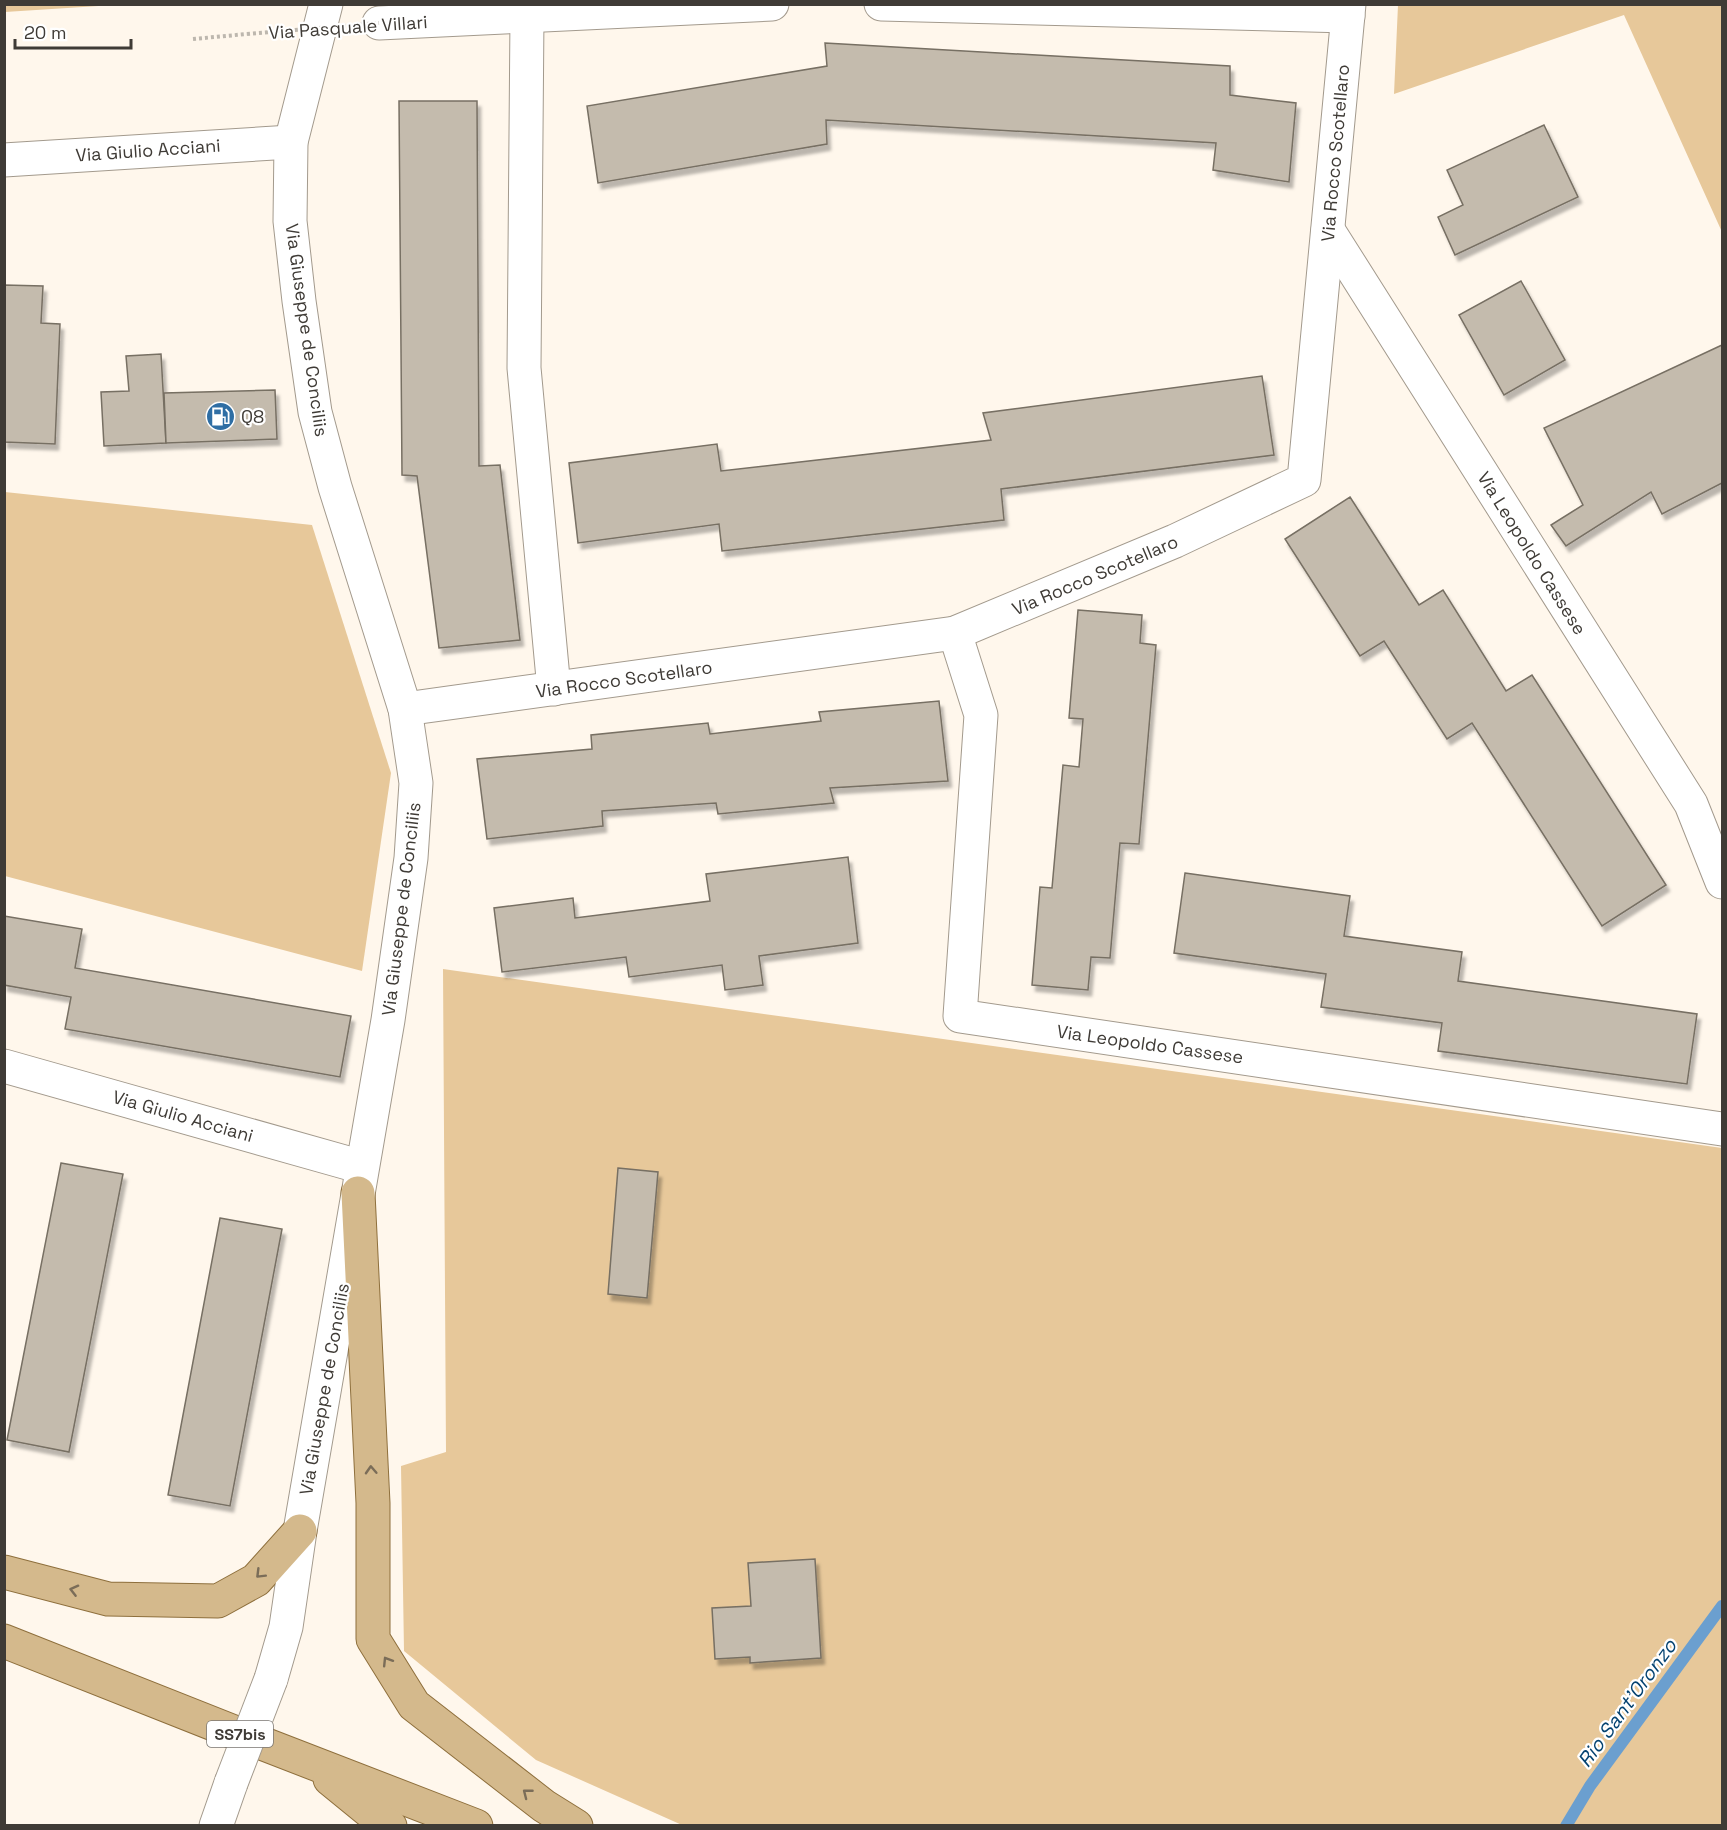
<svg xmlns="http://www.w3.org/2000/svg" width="1727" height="1830" font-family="'Space Grotesk',sans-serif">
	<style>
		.green { fill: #e7c89a }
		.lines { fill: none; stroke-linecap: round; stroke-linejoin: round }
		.stream { stroke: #6b9fcf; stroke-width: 12 }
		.building { fill: #c4bbad; stroke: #776f63; stroke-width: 1.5; filter: url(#shadow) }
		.street-casing { stroke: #a39a8d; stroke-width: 35 }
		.primary-casing { stroke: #8e6f3c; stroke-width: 35 }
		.path { stroke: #bdb7ae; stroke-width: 4; stroke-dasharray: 3 3; stroke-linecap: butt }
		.street { stroke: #fff; stroke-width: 33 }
		.primary { stroke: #d4b98c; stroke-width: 33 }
		.street-bridge-casing { stroke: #a39a8d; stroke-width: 35; stroke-linecap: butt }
		.path-bridge { stroke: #bdb7ae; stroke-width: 4; stroke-dasharray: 3 3; stroke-linecap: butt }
		.street-bridge { stroke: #fff; stroke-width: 33 }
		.oneway { stroke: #7b6d58 }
		.labels { text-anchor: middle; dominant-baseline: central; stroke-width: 4.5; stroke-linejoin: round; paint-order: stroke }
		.shield { fill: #fff; stroke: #797672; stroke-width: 1.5 }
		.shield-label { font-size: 16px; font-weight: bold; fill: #3f3b36 }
		.street-label { font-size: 18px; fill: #3f3b36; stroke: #fff }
		.poi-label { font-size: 18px; fill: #3f3b36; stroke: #fff; text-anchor: start }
		.water-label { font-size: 20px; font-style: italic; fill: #054371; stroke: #fff }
	</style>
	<defs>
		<filter id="shadow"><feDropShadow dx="3.5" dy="6" stdDeviation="1.5" flood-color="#0004"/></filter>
	</defs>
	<rect width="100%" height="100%" fill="#fff7ec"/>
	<g class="green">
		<path d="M5 4H114V5L5 12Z"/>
		<path d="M1398 5H1722V232L1624 15 1394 94Z"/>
		<path d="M5 492 312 525 391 773 362 971 5 876Z"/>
		<path d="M443 969 1722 1148V1825H682L536 1760 404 1651 401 1466 446 1452Z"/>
	</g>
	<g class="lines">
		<path class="stream" d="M1566 1826 1590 1786 1722 1606"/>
	</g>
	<g class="building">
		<path d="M825 43 1230 66V95L1296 103 1289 182 1213 170 1216 143 826 120 827 144 598 183 587 106 827 66Z"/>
		<path d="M399 101H477L479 466 500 465 520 640 439 648 417 476 402 475Z"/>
		<path d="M1544 125 1578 197 1455 255 1438 217 1463 205 1447 170Z"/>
		<path d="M1521 281 1565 360 1504 395 1459 315Z"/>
		<path d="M4 285 43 286 41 323 60 324 55 444 4 442Z"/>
		<path d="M1722 345V483L1662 514 1651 492 1566 546 1551 525 1583 505 1544 428Z"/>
		<path d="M161 354 166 443 104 446 101 392 129 391 126 356Z"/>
		<path d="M1262 376 1274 455 1001 489 1004 520 722 551 719 524 578 543 569 463 717 444 721 471 991 440 983 413Z"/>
		<path d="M275 390 277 439 166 443 164 393Z"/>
		<path d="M1350 497 1419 605 1443 590 1506 691 1532 675 1666 885 1602 926 1472 723 1447 739 1384 641 1360 656 1285 539Z"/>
		<path d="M1078 610 1142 615 1140 643 1156 645 1139 844 1120 843 1110 958 1091 957 1088 990 1032 985 1040 887 1052 888 1063 765 1079 767 1083 719 1069 718Z"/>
		<path d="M939 701 948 781 830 788 834 803 718 814 716 803 602 811 603 826 487 839 477 759 592 749 591 735 708 723 710 734 821 721 819 712Z"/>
		<path d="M848 857 858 943 759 956 763 985 725 990 722 965 629 977 626 957 502 972 494 908 573 898 575 918 710 901 706 874Z"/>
		<path d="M1185 873 1350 896 1344 936 1462 952 1458 981 1697 1014 1687 1084 1438 1051 1442 1023 1321 1007 1326 974 1174 953Z"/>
		<path d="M4 916 82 929 75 968 351 1016 340 1077 65 1029 71 997 4 985Z"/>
		<path d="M61 1163 123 1174 69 1452 7 1440Z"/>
		<path d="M618 1168 658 1172 647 1298 608 1294Z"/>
		<path d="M220 1218 282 1229 230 1506 168 1495Z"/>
		<path d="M815 1559 821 1658 750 1663V1657L715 1659 712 1608 751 1606 748 1563Z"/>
	</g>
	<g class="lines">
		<defs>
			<g id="street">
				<path d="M881 4 1348 16"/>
				<path d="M527 16 524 368 554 689"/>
				<path d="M379 23 772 4"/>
				<path d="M4 160 291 142"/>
				<path d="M1328 230 1691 804 1722 882"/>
				<path d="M955 633 981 715 960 1016 1722 1129"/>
				<path d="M405 709 955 633 1175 541 1304 480 1349 4"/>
				<path d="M4 1066 362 1167"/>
				<path d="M271 1679 286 1627 300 1531 388 1020 411 858 416 783 405 709 335 487 315 412 299 301 290 221 291 142 326 4"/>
				<path d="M216 1826 231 1783"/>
			</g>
			<g id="primary">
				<path d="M358 1193 373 1503V1639L414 1705 544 1806 576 1826"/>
				<path d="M4 1572 108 1599 218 1601 256 1580 300 1531"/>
				<path d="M4 1641 264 1744 476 1826"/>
				<path d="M330 1779 384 1823 390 1826"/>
			</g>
		</defs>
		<use href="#street" class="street-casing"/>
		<use href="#primary" class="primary-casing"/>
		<path class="path" d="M193 39 247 34"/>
		<use href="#street" class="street"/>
		<use href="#primary" class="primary"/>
		<defs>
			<path id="street-bridge" d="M231 1783 271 1679"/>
		</defs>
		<use href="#street-bridge" class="street-bridge-casing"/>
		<path class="path-bridge" d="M247 34 379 23"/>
		<use href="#street-bridge" class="street-bridge"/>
	</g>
	<defs><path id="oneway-chevron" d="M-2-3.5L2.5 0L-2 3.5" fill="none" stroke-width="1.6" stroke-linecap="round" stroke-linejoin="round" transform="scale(1.5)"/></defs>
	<g class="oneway">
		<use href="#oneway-chevron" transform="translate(371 1470) rotate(-93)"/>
		<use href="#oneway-chevron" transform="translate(260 1574) rotate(135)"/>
		<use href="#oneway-chevron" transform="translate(74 1590) rotate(-166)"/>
		<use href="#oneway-chevron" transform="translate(387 1661) rotate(-122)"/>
		<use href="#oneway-chevron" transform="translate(527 1793) rotate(-142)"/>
	</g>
	<defs>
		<symbol id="fuel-disc" viewBox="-11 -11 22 22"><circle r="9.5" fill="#2f6ea4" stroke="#fff"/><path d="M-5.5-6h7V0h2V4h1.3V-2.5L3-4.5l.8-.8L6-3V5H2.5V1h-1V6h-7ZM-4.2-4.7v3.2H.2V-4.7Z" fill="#fff"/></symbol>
	</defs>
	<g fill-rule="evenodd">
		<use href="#fuel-disc" x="204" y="400" width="33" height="33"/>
	</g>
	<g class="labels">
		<rect class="shield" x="207" y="1721" width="66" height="26" rx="4.5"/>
		<g class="shield-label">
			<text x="240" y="1734">SS7bis</text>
		</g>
		<g class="street-label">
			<text transform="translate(348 27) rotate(-4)">Via Pasquale Villari</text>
			<text transform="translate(148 150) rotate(-4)">Via Giulio Acciani</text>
			<text transform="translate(1335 153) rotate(-85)">Via Rocco Scotellaro</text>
			<text transform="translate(307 330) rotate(82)">Via Giuseppe de Conciliis</text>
			<text transform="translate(1532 553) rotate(58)">Via Leopoldo Cassese</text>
			<text transform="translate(1095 575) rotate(-23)">Via Rocco Scotellaro</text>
			<text transform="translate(624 679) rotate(-8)">Via Rocco Scotellaro</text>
			<text transform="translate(401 909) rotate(-83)">Via Giuseppe de Conciliis</text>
			<text transform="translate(1150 1044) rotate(8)">Via Leopoldo Cassese</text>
			<text transform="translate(183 1116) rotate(16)">Via Giulio Acciani</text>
			<text transform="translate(324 1389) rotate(-80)">Via Giuseppe de Conciliis</text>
		</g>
		<g class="poi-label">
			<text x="241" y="416">Q8</text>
		</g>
		<g class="water-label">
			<text transform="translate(1627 1703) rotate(-54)">Rio Sant'Oronzo</text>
		</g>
	</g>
	<rect width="1727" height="1830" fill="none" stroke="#3f3b36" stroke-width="12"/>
	<path d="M15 39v9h116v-9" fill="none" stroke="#3f3b36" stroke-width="3"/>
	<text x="24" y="39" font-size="18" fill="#3f3b36" stroke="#ffffff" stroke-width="4.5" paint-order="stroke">20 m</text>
</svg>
